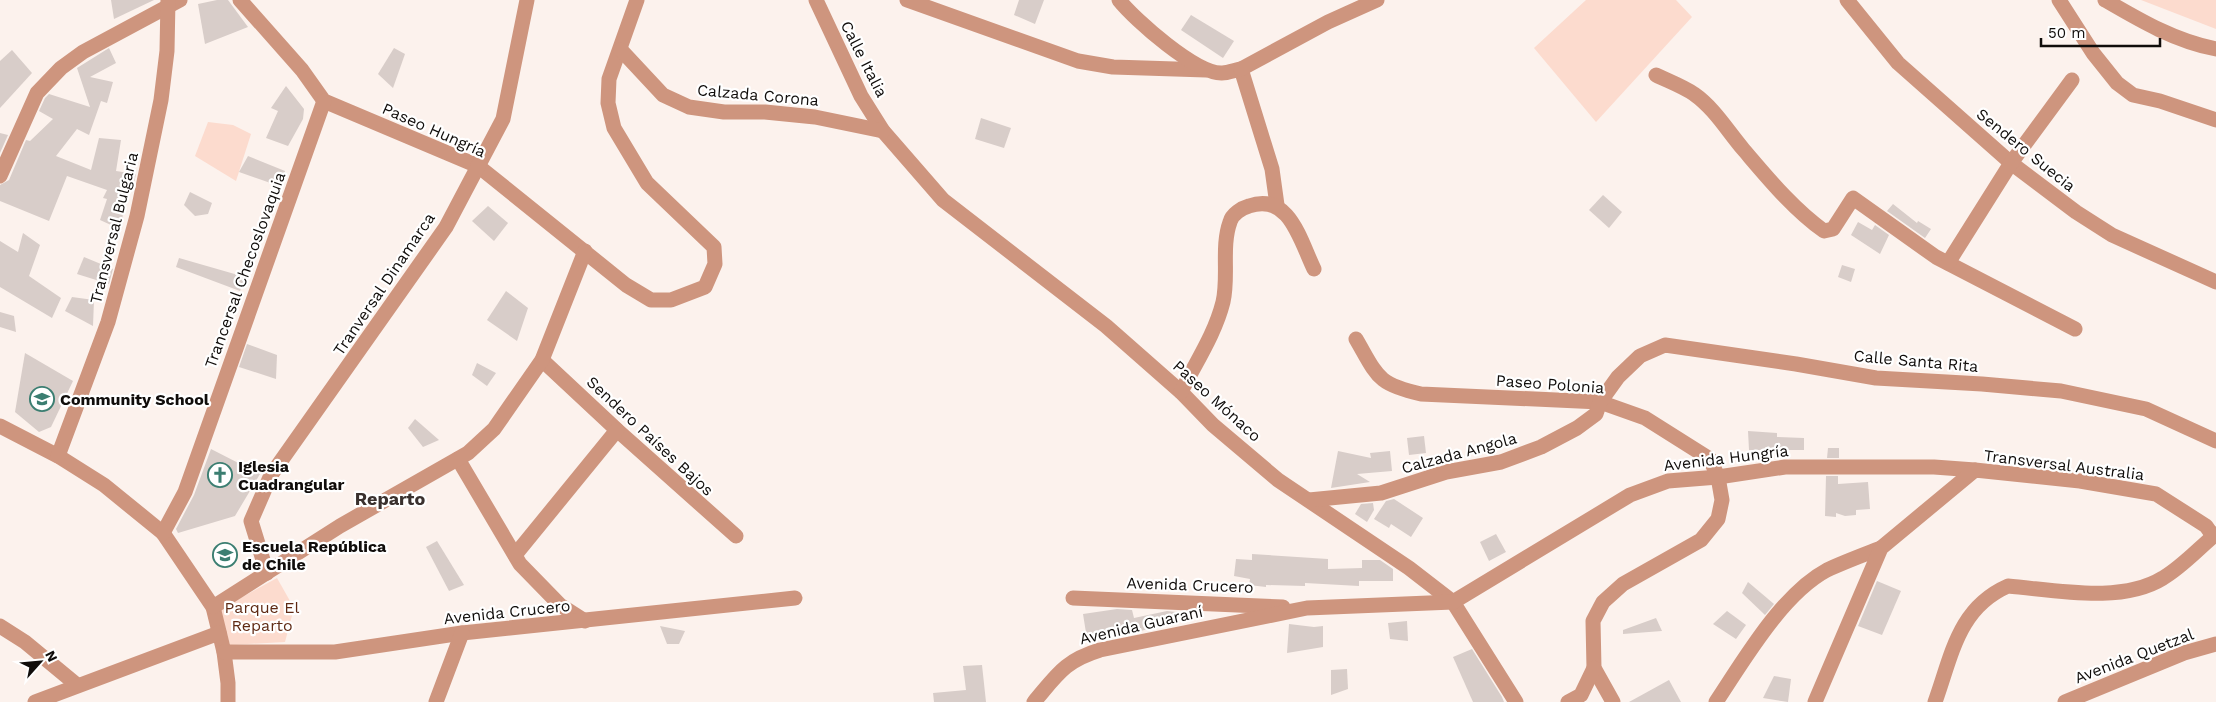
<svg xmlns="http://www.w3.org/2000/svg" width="2216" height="702" font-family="'Work Sans',sans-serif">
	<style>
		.green { fill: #fcdbce }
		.building { fill: #d8cdc9 }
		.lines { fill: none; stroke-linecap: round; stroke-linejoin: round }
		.minor { stroke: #ce957e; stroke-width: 15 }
		.labels { text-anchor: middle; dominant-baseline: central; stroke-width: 4.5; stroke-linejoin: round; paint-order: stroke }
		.street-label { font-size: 16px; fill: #100d0b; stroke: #fff }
		.poi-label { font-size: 16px; font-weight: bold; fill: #100d0b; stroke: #fff; text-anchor: start }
		.park-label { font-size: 16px; fill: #5f2a14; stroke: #fff }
		.neighbourhood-label { font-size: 18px; font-weight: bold; fill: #3a312e; stroke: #fff }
	</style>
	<rect width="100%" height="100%" fill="#fcf2ed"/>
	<g class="green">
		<path d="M1586 0H1676L1692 17 1596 122 1534 48Z"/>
		<path d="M2141 0H2216V29Z"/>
		<path d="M208 122 233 125 251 134 236 181 195 156Z"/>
		<path d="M277 578 294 608 285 642 230 645 220 609Z"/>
	</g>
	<g class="building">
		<path d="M111 0H154L114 19Z"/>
		<path d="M217 0H228L248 27 205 44 198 4Z"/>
		<path d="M1019 0H1044L1035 24 1014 15Z"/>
		<path d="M1191 15 1234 41 1223 58 1181 30Z"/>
		<path d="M109 48 116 63 90 77 113 82 107 103 101 101 89 135 77 129 56 156 91 170 99 138 121 140 116 171 136 174 132 192 128 190 123 208 122 230 100 220 107 199 103 198 107 190 67 176 49 221 0 201V185L9 180 26 140 30 141 53 119 39 111 45 98 49 94 90 107 77 68Z"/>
		<path d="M394 48 405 54 393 88 378 74Z"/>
		<path d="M12 50 32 73 0 108V61Z"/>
		<path d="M286 86 304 109 303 119 288 146 266 138 278 111 271 108Z"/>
		<path d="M981 118 1011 128 1004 148 975 139Z"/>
		<path d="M0 133 8 135 0 153Z"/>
		<path d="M248 156 285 171 282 187 239 172Z"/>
		<path d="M190 192 212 203 208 214 195 216 184 205Z"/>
		<path d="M1603 195 1622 212 1609 228 1589 210Z"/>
		<path d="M1893 204 1917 223 1918 221 1931 229 1925 238 1887 211Z"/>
		<path d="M488 206 508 223 494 241 472 221Z"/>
		<path d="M1858 222 1872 230 1875 225 1889 235 1880 254 1851 235Z"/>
		<path d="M23 233 40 245 29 276 61 298 52 318 0 287V241L18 252Z"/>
		<path d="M84 257 113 269 109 284 77 274Z"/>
		<path d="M179 258 245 277 240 291 176 267Z"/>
		<path d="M1842 265 1855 269 1851 282 1838 277Z"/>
		<path d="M506 291 528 308 517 341 487 320Z"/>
		<path d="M72 297 94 300 93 326 65 311Z"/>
		<path d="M0 312 14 316 16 332 0 327Z"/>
		<path d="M247 344 277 355 276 379 239 367Z"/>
		<path d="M25 353 73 381 51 427 39 432 15 412Z"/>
		<path d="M477 363 496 373 487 386 472 375Z"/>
		<path d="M415 419 439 440 423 447 408 428Z"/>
		<path d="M1748 431 1777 433V437L1804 438V450H1749Z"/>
		<path d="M1424 436 1426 453 1409 455 1407 438Z"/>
		<path d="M1828 448H1839V458H1827Z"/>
		<path d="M211 449 260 474 235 516 178 533 176 529 194 495Z"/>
		<path d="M1338 451 1371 458 1370 453 1390 451 1392 471 1357 474 1370 482 1331 488Z"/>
		<path d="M1826 476H1838V484L1868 482 1870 509 1856 510V515L1845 516 1836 513V517L1825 516Z"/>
		<path d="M1394 499 1423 518 1411 537 1391 524 1389 528 1374 519 1386 501Z"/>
		<path d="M1373 503 1374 510 1367 522 1355 514 1361 504Z"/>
		<path d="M1496 534 1506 552 1489 561 1480 542Z"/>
		<path d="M437 541 464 585 449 591 426 547Z"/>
		<path d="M1252 554 1328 559V569L1362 568V560H1380L1393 569V581H1359V586L1305 583V586L1266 585V587L1249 585 1250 579 1234 576 1236 559 1252 560Z"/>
		<path d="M1877 581 1901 591 1882 635 1858 626Z"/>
		<path d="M1748 582 1774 604 1765 615 1742 593Z"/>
		<path d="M1117 609 1132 610 1134 618 1167 611 1176 612 1178 622 1136 632 1087 639 1083 614Z"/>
		<path d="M1727 611 1746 625 1736 639 1713 624Z"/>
		<path d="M1656 618 1662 631 1623 634V630Z"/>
		<path d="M1407 621 1408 641 1390 639 1388 623Z"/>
		<path d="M1289 624 1314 627 1323 626V647L1287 653Z"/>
		<path d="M660 626 685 631 679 644H667Z"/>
		<path d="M1472 649 1502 697 1504 702H1473L1453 657Z"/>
		<path d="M982 665 986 702H934L933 693 966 690 963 666Z"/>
		<path d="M1347 669 1348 689 1331 695V670Z"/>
		<path d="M1774 676 1791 679 1788 702 1763 698Z"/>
		<path d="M1669 680 1681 702H1629Z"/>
	</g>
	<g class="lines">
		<g class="minor">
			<path d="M240 0 302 70 324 101 478 166 626 285 651 300H671L705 287 715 264 714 247 647 183 614 128 608 103 609 79 637 0"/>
			<path d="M816 0 861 96 883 131 943 200 1106 326 1181 392 1213 425 1278 480 1409 568 1453 602 1516 702"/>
			<path d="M907 0 1078 61 1113 67 1206 70"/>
			<path d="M1119 0C1135 20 1196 74 1222 73 1228 73 1235 70 1241 69L1272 169 1277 205"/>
			<path d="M1847 0 1898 63 2011 163 2076 212 2112 235 2216 282"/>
			<path d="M2059 0 2093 53 2117 83 2133 95 2160 101 2216 120"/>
			<path d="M2105 0C2141 21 2175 41 2216 49"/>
			<path d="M621 50 663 95 689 107 724 112H765L815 117 883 131"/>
			<path d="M1241 69 1328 22 1377 0"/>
			<path d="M1656 75C1668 81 1682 86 1694 94 1714 108 1727 130 1743 149 1767 177 1793 209 1824 231L1833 229 1853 198 1936 257 2075 329"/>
			<path d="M0 176 37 93 61 68 83 52 180 0"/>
			<path d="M1948 263 2011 163 2072 80"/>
			<path d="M1356 339C1378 377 1377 384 1421 394L1600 402 1645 418 1710 459 1718 477 1722 500 1718 519 1701 540 1623 584 1603 602 1593 621 1594 668 1613 702"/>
			<path d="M542 360 617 430 736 536"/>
			<path d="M1181 392C1196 362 1215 334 1223 302 1229 276 1221 247 1230 222 1232 214 1242 208 1249 206 1289 192 1300 240 1314 269"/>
			<path d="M0 426 58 456 104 485 163 533 213 607 224 652 228 683V702"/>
			<path d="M58 456 108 322 137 216 161 100 167 51 168 0"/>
			<path d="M458 459 520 564 560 605 585 621"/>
			<path d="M1309 500 1381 493 1446 472 1501 462 1541 447 1577 428 1596 414 1600 402 1618 377 1640 356 1665 345 1796 364 1876 378 1982 384 2061 391 2146 409 2216 441"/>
			<path d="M163 533 185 492 324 101"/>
			<path d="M515 555 617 430"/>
			<path d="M267 573 251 521 271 475 446 227 503 119 527 0"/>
			<path d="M1073 598 1283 607"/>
			<path d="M213 607 340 526 468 453 494 429 542 360 585 251"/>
			<path d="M0 626 25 642 77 685"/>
			<path d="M224 652H335L462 633 795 598"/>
			<path d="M35 702 219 633"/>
			<path d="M436 702 462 633"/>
			<path d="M1034 702C1057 675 1064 661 1100 650L1307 608 1453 602 1630 495 1668 481 1718 477 1785 467H1934L1975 470"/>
			<path d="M1568 702 1581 695 1594 668"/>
			<path d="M1716 702C1744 660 1782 594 1827 570 1844 562 1863 555 1881 548"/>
			<path d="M1815 702 1881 548 1975 470 2080 481 2156 494 2206 526 2213 536"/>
			<path d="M1935 702C1952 655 1958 608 2008 586 2056 590 2121 604 2163 578 2182 567 2199 548 2216 534"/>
			<path d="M2065 702 2184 653 2216 644"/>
		</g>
	</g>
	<defs>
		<symbol id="school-ring" viewBox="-11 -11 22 22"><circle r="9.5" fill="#fff" stroke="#3b7e71" stroke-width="1.5"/><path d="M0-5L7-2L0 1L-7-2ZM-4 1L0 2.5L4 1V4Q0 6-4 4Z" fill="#3b7e71"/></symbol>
		<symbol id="church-ring" viewBox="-11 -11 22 22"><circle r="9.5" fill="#fff" stroke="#3b7e71" stroke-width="1.5"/><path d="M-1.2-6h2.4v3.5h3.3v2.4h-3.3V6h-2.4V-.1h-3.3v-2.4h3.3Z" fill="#3b7e71"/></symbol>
	</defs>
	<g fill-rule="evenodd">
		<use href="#school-ring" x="28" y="385" width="28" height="28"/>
		<use href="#church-ring" x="206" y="461" width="28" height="28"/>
		<use href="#school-ring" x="211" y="541" width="28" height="28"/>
	</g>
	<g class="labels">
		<g class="street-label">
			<text transform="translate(864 59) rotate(63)">Calle Italia</text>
			<text transform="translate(758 95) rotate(5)">Calzada Corona</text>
			<text transform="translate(434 130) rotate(24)">Paseo Hungría</text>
			<text transform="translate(2026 150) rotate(39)">Sendero Suecia</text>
			<text transform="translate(114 228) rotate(-76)">Transversal Bulgaria</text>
			<text transform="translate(245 270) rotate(-70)">Trancersal Checoslovaquia</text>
			<text transform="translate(384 284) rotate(-56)">Tranversal Dinamarca</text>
			<text transform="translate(1916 361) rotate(5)">Calle Santa Rita</text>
			<text transform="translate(1550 384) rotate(4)">Paseo Polonia</text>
			<text transform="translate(1217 401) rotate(42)">Paseo Mónaco</text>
			<text transform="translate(650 436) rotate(43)">Sendero Países Bajos</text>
			<text transform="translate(1459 453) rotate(-15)">Calzada Angola</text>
			<text transform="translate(1726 458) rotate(-7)">Avenida Hungría</text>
			<text transform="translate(2064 465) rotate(7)">Transversal Australia</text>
			<text transform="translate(1190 585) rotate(2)">Avenida Crucero</text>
			<text transform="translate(507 612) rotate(-6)">Avenida Crucero</text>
			<text transform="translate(1141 625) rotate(-13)">Avenida Guaraní</text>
			<text transform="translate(2134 656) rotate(-21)">Avenida Quetzal</text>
		</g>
		<g class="poi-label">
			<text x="60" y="399">Community School</text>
			<text x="238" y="466">Iglesia<tspan x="238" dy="18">Cuadrangular</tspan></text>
			<text x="242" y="546">Escuela República<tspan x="242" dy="18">de Chile</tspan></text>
		</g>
		<g class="park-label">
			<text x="262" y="607">Parque El<tspan x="262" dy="18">Reparto</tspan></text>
		</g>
		<g class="neighbourhood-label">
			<text x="390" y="498">Reparto</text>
		</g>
	</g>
	<g transform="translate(40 662) rotate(63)" stroke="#ffffff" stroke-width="4" paint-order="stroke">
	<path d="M0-4L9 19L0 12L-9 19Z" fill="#100d0b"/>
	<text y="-8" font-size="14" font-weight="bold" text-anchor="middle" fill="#100d0b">N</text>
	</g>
	<path d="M2041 38v8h119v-8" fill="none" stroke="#100d0b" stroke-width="2.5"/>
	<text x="2048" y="38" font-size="15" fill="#100d0b" stroke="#ffffff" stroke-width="4" paint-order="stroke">50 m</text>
</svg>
